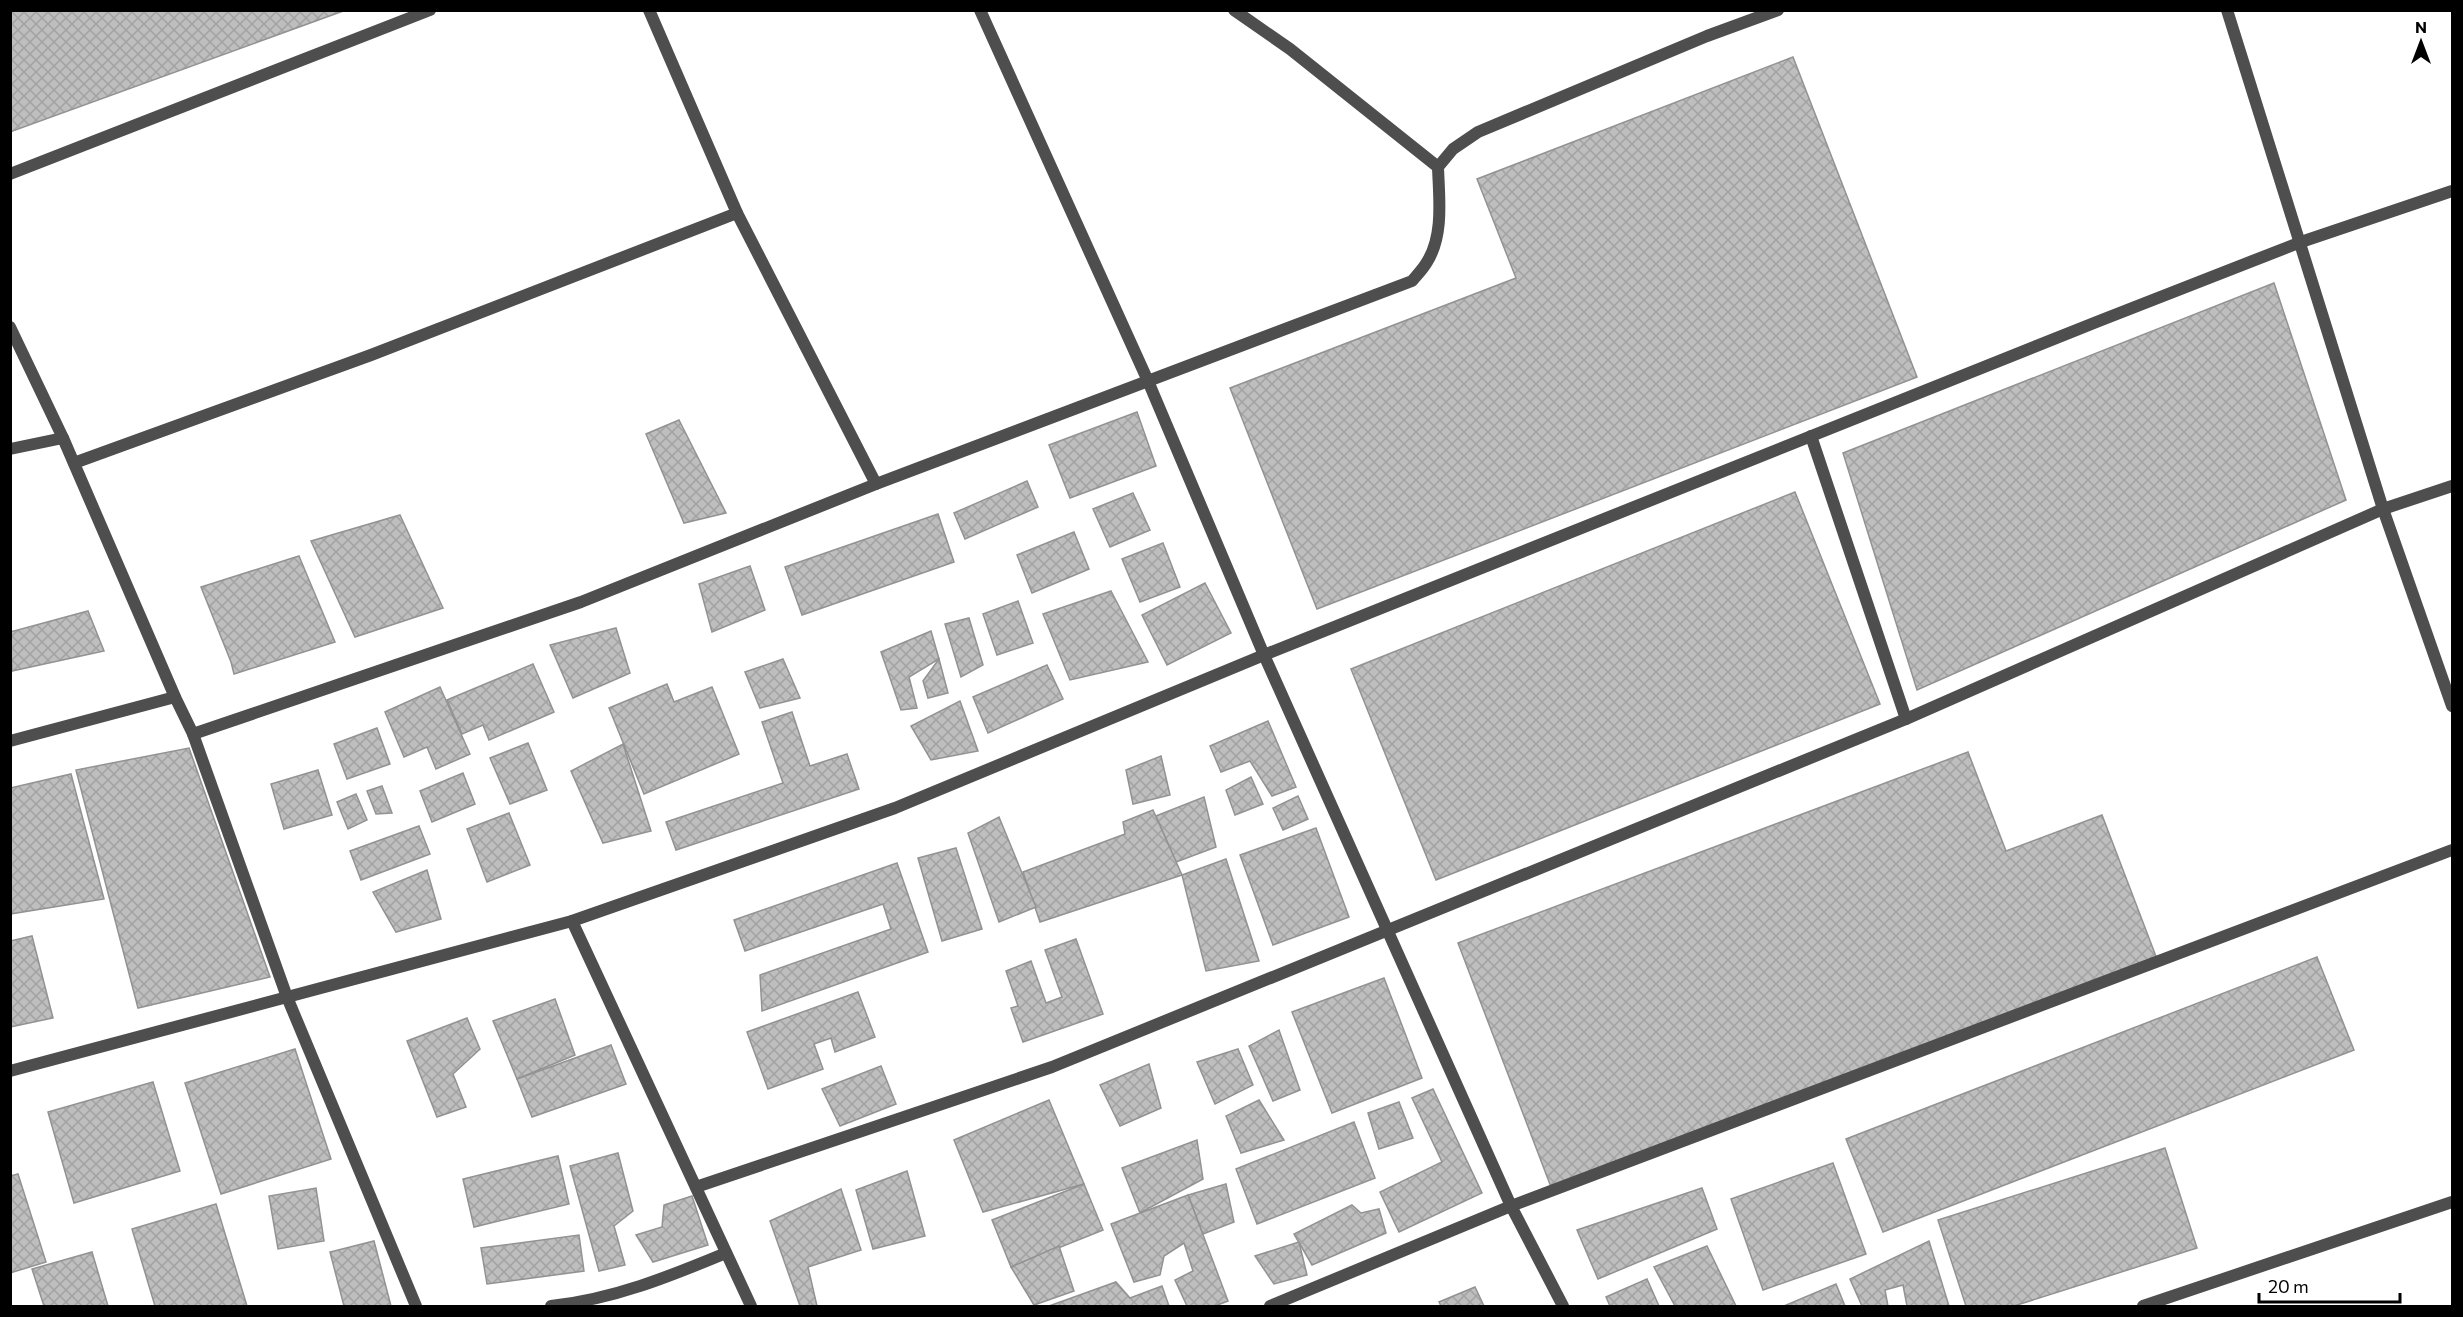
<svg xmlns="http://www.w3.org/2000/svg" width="2463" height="1317" font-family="Commissioner,sans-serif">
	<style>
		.building { fill: url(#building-cross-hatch); stroke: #929292; stroke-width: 1.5 }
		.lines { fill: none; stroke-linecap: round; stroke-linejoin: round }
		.street { stroke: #4e4e4e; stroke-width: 12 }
	</style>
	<defs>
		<pattern id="building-cross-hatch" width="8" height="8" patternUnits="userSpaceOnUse" patternTransform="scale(1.5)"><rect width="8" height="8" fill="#bebebe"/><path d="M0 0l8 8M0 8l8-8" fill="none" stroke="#a2a2a2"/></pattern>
	</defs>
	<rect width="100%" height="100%" fill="#fff"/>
	<g class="building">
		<path d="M10 10H346L10 132Z"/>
		<path d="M1793 57 1917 377 1317 609 1230 388 1516 278 1477 179Z"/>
		<path d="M2274 283 2346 500 1917 690 1843 453Z"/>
		<path d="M1137 412 1156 466 1070 498 1049 445Z"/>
		<path d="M679 420 726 513 684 523 646 434Z"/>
		<path d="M1027 481 1038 507 965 539 954 513Z"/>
		<path d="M1795 492 1880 704 1436 880 1351 669Z"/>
		<path d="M1133 493 1150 530 1110 547 1093 509Z"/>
		<path d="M938 514 954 562 802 615 785 567Z"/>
		<path d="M400 515 443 608 355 637 311 541Z"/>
		<path d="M1074 532 1089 569 1032 593 1017 555Z"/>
		<path d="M1163 543 1180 587 1140 602 1122 559Z"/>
		<path d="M299 556 335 642 234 674 231 662 201 587Z"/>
		<path d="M750 566 765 610 712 632 699 584Z"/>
		<path d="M1205 583 1231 633 1167 665 1142 615Z"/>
		<path d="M1111 591 1148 662 1070 680 1043 614Z"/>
		<path d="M1018 601 1033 643 997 655 983 614Z"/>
		<path d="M88 611 104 651 12 671 10 632Z"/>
		<path d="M969 618 983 665 961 677 945 624Z"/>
		<path d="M616 628 630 673 573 698 550 645Z"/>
		<path d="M931 631 939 659 909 677 917 708 901 710 881 652Z"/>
		<path d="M783 659 800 698 760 708 745 672Z"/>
		<path d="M939 659 948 693 928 698 923 681Z"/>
		<path d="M533 664 554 712 489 740 483 725 462 734 447 700Z"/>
		<path d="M1047 665 1063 699 988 733 973 697Z"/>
		<path d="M667 684 674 702 712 687 739 754 644 794 609 708Z"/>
		<path d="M440 687 470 754 436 769 427 747 404 757 385 712Z"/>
		<path d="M960 701 978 751 931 760 911 726Z"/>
		<path d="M792 712 810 766 847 754 859 789 676 850 666 822 783 783 762 722Z"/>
		<path d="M1268 721 1296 787 1272 796 1250 761 1221 772 1210 746Z"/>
		<path d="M377 728 390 764 347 779 334 744Z"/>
		<path d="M528 743 547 790 510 804 490 758Z"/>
		<path d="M623 744 651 831 603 843 571 771Z"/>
		<path d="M189 748 270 977 138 1008 76 770Z"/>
		<path d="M1968 752 2006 851 2102 815 2157 959 1551 1187 1458 943Z"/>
		<path d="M1161 756 1170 795 1133 804 1126 770Z"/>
		<path d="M318 770 332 815 284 829 271 784Z"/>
		<path d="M463 773 475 804 432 822 420 791Z"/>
		<path d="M71 774 104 899 10 914V788Z"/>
		<path d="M1251 777 1263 804 1235 815 1226 790Z"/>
		<path d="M382 786 392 813 376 814 367 791Z"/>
		<path d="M356 794 367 820 348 829 337 802Z"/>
		<path d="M1298 796 1308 819 1283 830 1273 808Z"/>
		<path d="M1204 797 1216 847 1176 862 1156 816Z"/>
		<path d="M1153 810 1182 875 1040 922 1023 872 1125 834 1123 822Z"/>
		<path d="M509 813 530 865 487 882 467 829Z"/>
		<path d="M999 817 1036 907 999 922 968 833Z"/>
		<path d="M419 826 430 854 361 880 350 851Z"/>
		<path d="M1316 828 1349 917 1273 945 1240 855Z"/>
		<path d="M956 848 982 929 942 941 918 858Z"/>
		<path d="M1226 859 1259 961 1206 971 1182 875Z"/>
		<path d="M897 863 928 952 762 1011 760 975 891 929 883 904 745 951 734 920Z"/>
		<path d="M427 870 441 919 396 932 373 892Z"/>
		<path d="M32 936 53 1018 10 1027V941Z"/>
		<path d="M1076 939 1103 1014 1023 1042 1011 1008 1018 1006 1006 971 1031 961 1046 1003 1062 997 1045 950Z"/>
		<path d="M2317 957 2354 1050 1883 1232 1846 1139Z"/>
		<path d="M1384 978 1422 1078 1332 1113 1292 1012Z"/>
		<path d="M858 992 875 1037 835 1052 831 1038 814 1044 823 1069 768 1089 747 1032Z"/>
		<path d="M555 999 575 1055 517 1079 493 1021Z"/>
		<path d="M467 1018 480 1049 453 1074 466 1107 437 1117 407 1041Z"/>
		<path d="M1279 1030 1300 1090 1273 1101 1249 1046Z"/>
		<path d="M611 1045 626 1084 532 1117 517 1079Z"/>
		<path d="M295 1049 331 1159 221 1194 185 1083Z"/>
		<path d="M1238 1049 1253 1085 1215 1104 1197 1062Z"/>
		<path d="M1149 1064 1161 1108 1120 1126 1100 1085Z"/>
		<path d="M881 1066 896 1104 840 1126 822 1089Z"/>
		<path d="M153 1082 180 1171 74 1203 48 1112Z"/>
		<path d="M1433 1089 1482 1193 1399 1232 1380 1192 1442 1162 1412 1098Z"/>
		<path d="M1049 1100 1084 1184 983 1212 954 1140Z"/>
		<path d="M1259 1100 1284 1140 1241 1153 1226 1116Z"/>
		<path d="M1399 1102 1413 1138 1379 1149 1368 1113Z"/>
		<path d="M1354 1122 1375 1178 1257 1224 1236 1169Z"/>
		<path d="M1197 1140 1203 1179 1140 1213 1122 1168Z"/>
		<path d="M2165 1148 2197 1248 2014 1306H1966L1938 1220Z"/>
		<path d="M618 1153 633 1211 614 1226 625 1265 599 1271 570 1166Z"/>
		<path d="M558 1156 569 1204 474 1227 463 1179Z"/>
		<path d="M1833 1163 1866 1254 1763 1290 1731 1199Z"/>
		<path d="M907 1171 925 1236 873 1249 856 1190Z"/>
		<path d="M18 1174 46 1262 10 1273V1176Z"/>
		<path d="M1084 1184 1103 1230 1011 1267 992 1220Z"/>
		<path d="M1226 1184 1234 1222 1203 1234 1188 1195Z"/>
		<path d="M316 1188 324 1241 278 1249 269 1196Z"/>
		<path d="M1702 1188 1717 1229 1598 1279 1577 1230Z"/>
		<path d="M841 1189 861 1250 808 1267 817 1306H800L770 1221Z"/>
		<path d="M1188 1195 1228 1301 1215 1306H1187L1175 1280 1193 1271 1184 1243 1164 1256 1160 1275 1134 1282 1111 1224Z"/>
		<path d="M692 1196 708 1245 653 1262 636 1235 662 1227 664 1205Z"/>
		<path d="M216 1204 247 1306H155L132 1229Z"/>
		<path d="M1352 1205 1361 1213 1379 1209 1386 1233 1312 1265 1294 1234Z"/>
		<path d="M579 1235 584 1271 487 1284 481 1248Z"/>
		<path d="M374 1241 391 1306H344L330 1252Z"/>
		<path d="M1929 1241 1949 1306H1907L1903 1285 1885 1290 1888 1306H1862L1850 1279Z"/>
		<path d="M1299 1242 1307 1275 1274 1284 1255 1256Z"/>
		<path d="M1059 1246 1074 1291 1034 1305 1011 1267Z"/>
		<path d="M1707 1246 1736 1306H1675L1654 1267Z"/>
		<path d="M92 1252 108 1306H44L32 1269Z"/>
		<path d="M1647 1279 1659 1306H1610L1606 1297Z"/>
		<path d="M1116 1282 1130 1298 1162 1286 1169 1306H1049Z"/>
		<path d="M1836 1284 1845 1306H1784Z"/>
		<path d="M1475 1287 1484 1306H1441L1439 1302Z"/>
	</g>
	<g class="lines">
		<g class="street">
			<path d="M649 10 737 213 876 484"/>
			<path d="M980 10 1148 381 1264 655 1511 1206 1563 1306"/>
			<path d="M1234 10 1290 49 1438 167"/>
			<path d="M2227 10 2383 509 2452 706"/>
			<path d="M10 174 430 10"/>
			<path d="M10 327 63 438 175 697 193 734 287 997 416 1306"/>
			<path d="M1811 436 1906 719"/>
			<path d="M10 449 63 438"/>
			<path d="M74 463 371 355 737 213"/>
			<path d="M193 734 581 602 876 484 1412 281C1417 275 1423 269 1427 262 1444 235 1439 198 1438 167L1453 149 1478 132 1707 36 1778 10"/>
			<path d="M10 741 175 697"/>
			<path d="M572 921 751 1306"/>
			<path d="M10 1071 572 921 895 808 1264 655 2099 321 2301 242 2452 191"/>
			<path d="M696 1187 1052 1067 1906 719 2383 509 2452 486"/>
			<path d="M551 1306C614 1299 668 1277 726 1253"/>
			<path d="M1270 1306 1511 1206 2452 850"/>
			<path d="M2143 1306 2452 1202"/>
		</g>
	</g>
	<rect width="2463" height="1317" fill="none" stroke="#000000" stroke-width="24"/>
	<g transform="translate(2421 42)" stroke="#ffffff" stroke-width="4.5" paint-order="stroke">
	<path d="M0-4.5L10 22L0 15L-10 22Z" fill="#000000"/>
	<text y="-9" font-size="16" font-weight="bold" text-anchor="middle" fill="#000000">N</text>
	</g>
	<path d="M2259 1293v9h141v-9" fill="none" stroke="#000000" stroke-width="3"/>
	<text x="2268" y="1293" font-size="18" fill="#000000" stroke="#ffffff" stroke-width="4.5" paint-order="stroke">20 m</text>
</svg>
